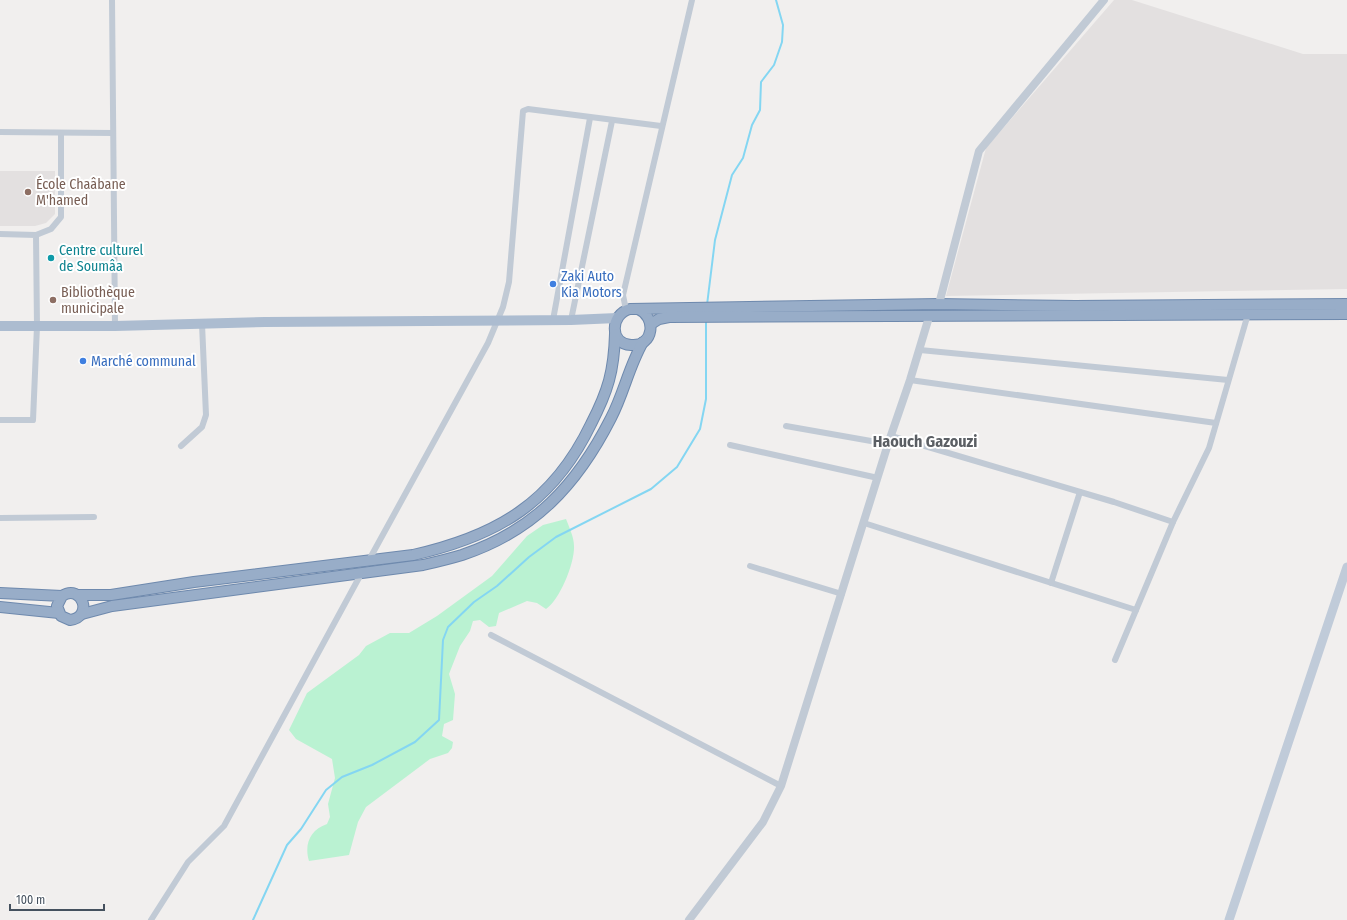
<svg xmlns="http://www.w3.org/2000/svg" width="1347" height="920" font-family="'Fira Sans Condensed',sans-serif">
	<style>
		.education { fill: #e3e0e0 }
		.green { fill: #baf2d2 }
		.lines { fill: none; stroke-linecap: round; stroke-linejoin: round }
		.stream { stroke: #84d6f2; stroke-width: 2 }
		.trunk-casing { stroke: #6e89ad; stroke-width: 12 }
		.minor { stroke: #c1cad5; stroke-width: 6 }
		.tertiary { stroke: #c1cad5; stroke-width: 8 }
		.secondary { stroke: #c0cbd9; stroke-width: 9 }
		.primary { stroke: #acbcd0; stroke-width: 10 }
		.trunk { stroke: #98adc8; stroke-width: 10 }
		.education-dot { fill: #8d6e63; stroke: #fff; stroke-width: 1.5 }
		.culture-dot { fill: #0f9aa8; stroke: #fff; stroke-width: 1.5 }
		.shop-dot { fill: #3f7fe0; stroke: #fff; stroke-width: 1.5 }
		.labels { text-anchor: middle; dominant-baseline: central; stroke-width: 4; stroke-linejoin: round; paint-order: stroke }
		.education-label { font-size: 14px; fill: #785e54; stroke: #fff; text-anchor: start }
		.culture-label { font-size: 14px; fill: #0d838f; stroke: #fff; text-anchor: start }
		.shop-label { font-size: 14px; fill: #366cbe; stroke: #fff; text-anchor: start }
		.quarter-label { font-size: 16px; font-weight: bold; fill: #5b5f64; stroke: #fff }
	</style>
	<rect width="100%" height="100%" fill="#f1efee"/>
	<g class="education">
		<path d="M1114 0H1132L1303 54H1347V289L946 296 986 148Z"/>
		<path d="M0 171H55V214L46 223 35 226H0Z"/>
	</g>
	<path class="green" d="M566 519C569 527 574 537 574 546 575 562 560 600 546 609L537 603 527 601 499 613 496 626 489 627 480 620 473 621 470 631 460 646 449 674 455 694 453 720 444 724 442 736 453 742 452 748 448 753 430 759 366 807 358 822 349 855 309 861C304 844 310 830 327 824L330 817 328 804 335 778 332 759 296 739 289 730 307 693 359 655 366 646 390 633H409L437 616 492 576 527 536 543 525Z"/>
	<g class="lines">
		<g class="stream">
			<path d="M707 305 715 240 732 175 743 158 752 125 760 110 761 82 774 65 782 42 783 25 776 0"/>
			<path d="M253 920 287 845 301 829 326 790 342 777 372 765 415 742 439 720 443 640 448 627 474 602 497 586 529 557 556 537 651 489 677 467 700 429 706 399V320"/>
		</g>
		<defs>
			<g id="trunk">
				<path d="M638 309C657 317 654 347 631 345 609 344 610 314 630 309L939 304 1075 306 1347 304"/>
				<path d="M651 324 659 319 669 317 1347 314"/>
				<path d="M0 593 62 596C82 583 94 617 70 620L61 616 57 606 62 596"/>
				<path d="M78 595H111L194 582 413 555C497 536 553 503 591 424 608 391 614 371 615 334"/>
				<path d="M0 607 59 613"/>
				<path d="M82 614 112 606 423 565C436 562 449 559 462 555 534 531 577 485 611 418 624 393 629 366 643 342"/>
			</g>
		</defs>
		<use href="#trunk" class="trunk-casing"/>
		<g class="minor">
			<path d="M112 0 115 326"/>
			<path d="M0 132 113 133"/>
			<path d="M0 234 36 235 37 326 33 420H0"/>
			<path d="M36 235 51 229 61 217V133"/>
			<path d="M626 310 623 295 692 0"/>
			<path d="M553 320 590 118"/>
			<path d="M571 320 612 121"/>
			<path d="M920 350 1228 380"/>
			<path d="M910 380 1216 423"/>
			<path d="M786 426 888 444"/>
			<path d="M891 436 1114 502 1173 522"/>
			<path d="M730 445 878 478"/>
			<path d="M181 446 202 427 206 415 202 324"/>
			<path d="M0 518 94 517"/>
			<path d="M864 523 1136 610"/>
			<path d="M369 560 488 343 503 307 509 282 523 111 528 109 661 126"/>
			<path d="M750 566 842 594"/>
			<path d="M1051 583 1080 492"/>
			<path d="M491 635 781 786"/>
			<path d="M1115 660 1173 522 1209 448 1248 314"/>
			<path d="M151 920 188 862 224 826 361 574"/>
		</g>
		<g class="tertiary">
			<path d="M939 304 979 151 1104 0"/>
			<path d="M689 920 763 822 781 786 888 444 910 380 929 317"/>
		</g>
		<path class="secondary" d="M1229 920 1347 567"/>
		<path class="primary" d="M0 326H115L265 322 571 320 617 318"/>
		<use href="#trunk" class="trunk"/>
	</g>
	<g class="education-dot">
		<circle cx="28" cy="192" r="4"/>
		<circle cx="53" cy="300" r="4"/>
	</g>
	<circle class="culture-dot" cx="51" cy="258" r="4"/>
	<g class="shop-dot">
		<circle cx="553" cy="284" r="4"/>
		<circle cx="83" cy="361" r="4"/>
	</g>
	<g class="labels">
		<g class="education-label">
			<text x="36" y="184">École Chaâbane<tspan x="36" dy="16">M'hamed</tspan></text>
			<text x="61" y="292">Bibliothèque<tspan x="61" dy="16">municipale</tspan></text>
		</g>
		<g class="culture-label">
			<text x="59" y="250">Centre culturel<tspan x="59" dy="16">de Soumâa</tspan></text>
		</g>
		<g class="shop-label">
			<text x="561" y="276">Zaki Auto<tspan x="561" dy="16">Kia Motors</tspan></text>
			<text x="91" y="361">Marché communal</text>
		</g>
		<g class="quarter-label">
			<text x="925" y="441">Haouch Gazouzi</text>
		</g>
	</g>
	<path d="M10 904v6h94v-6" fill="none" stroke="#45515e" stroke-width="2"/>
	<text x="16" y="904" font-size="12" fill="#45515e" stroke="#ffffff" stroke-width="3" paint-order="stroke">100 m</text>
</svg>
